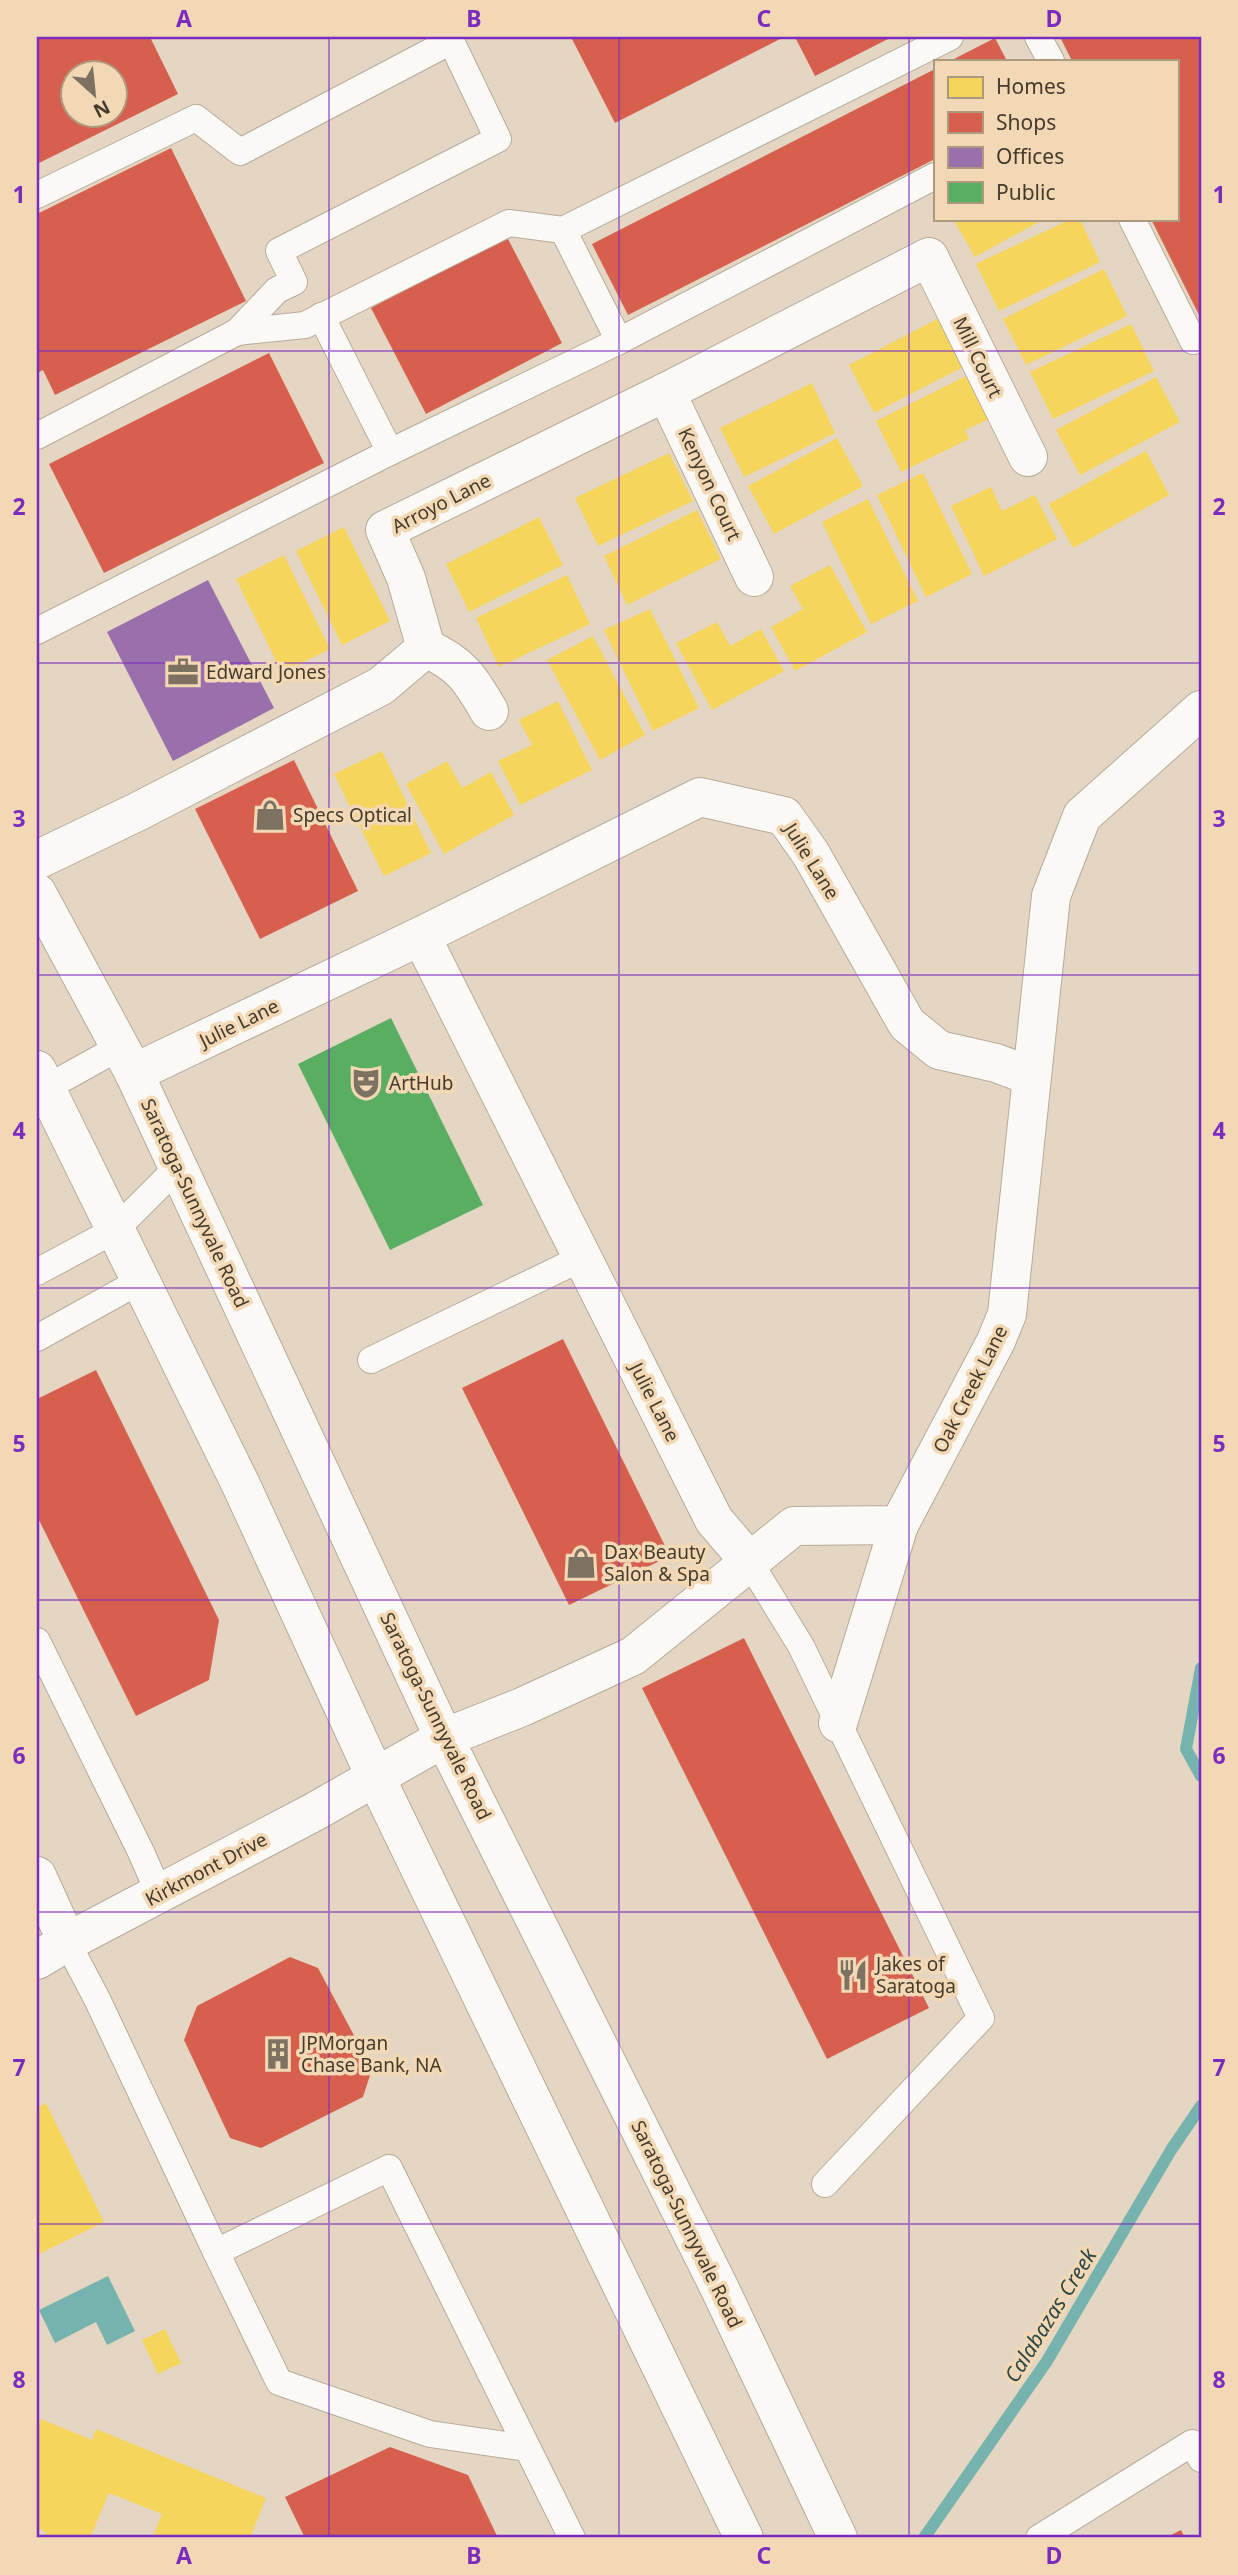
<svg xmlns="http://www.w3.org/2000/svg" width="1238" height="2575" font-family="'Noto Sans',sans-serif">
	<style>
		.water { fill: #77b3ae }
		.homes { fill: #f6d55c }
		.shops { fill: #d6604d; fill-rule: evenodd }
		.offices { fill: #9970ab }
		.public { fill: #5aae61 }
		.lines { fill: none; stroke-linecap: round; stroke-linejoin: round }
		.stream { stroke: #77b3ae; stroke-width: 12 }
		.lane-casing { stroke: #b6ab9c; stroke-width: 28 }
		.street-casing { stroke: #b6ab9c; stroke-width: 40 }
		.primary-casing { stroke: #b6ab9c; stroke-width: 40 }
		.lane { stroke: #fbf9f6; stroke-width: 26 }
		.street { stroke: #fbf9f6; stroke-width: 38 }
		.primary { stroke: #fbf9f6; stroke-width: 38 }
		.grid { fill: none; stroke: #7b2cbf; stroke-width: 2; stroke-opacity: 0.55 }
		.labels { text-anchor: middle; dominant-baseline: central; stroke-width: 7; stroke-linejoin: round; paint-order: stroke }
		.street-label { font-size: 19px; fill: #453b2d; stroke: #f2d8b4 }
		.poi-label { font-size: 19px; fill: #453b2d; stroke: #f2d8b4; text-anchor: start }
		.water-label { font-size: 21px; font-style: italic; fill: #2c4949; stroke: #f2d8b4 }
		.neatline { fill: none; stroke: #7b2cbf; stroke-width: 2.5 }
		.grid-label { font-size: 23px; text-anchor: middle; font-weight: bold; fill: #7b2cbf }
	</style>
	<rect width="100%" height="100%" fill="#e4d6c2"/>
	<path class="water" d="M108 2276 135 2331 107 2345 96 2322 55 2343 39 2310Z"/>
	<g class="homes">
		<path d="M953 219H1044L975 257Z"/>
		<path d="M1071 219H1080L1100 262 999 311 976 264Z"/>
		<path d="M1104 269 1127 316 1026 365 1003 319Z"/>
		<path d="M941 317 965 366 874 413 849 365Z"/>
		<path d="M1131 324 1154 371 1053 419 1030 372Z"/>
		<path d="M970 374 992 418 965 430 969 439 901 472 876 421Z"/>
		<path d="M1156 377 1180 422 1080 475 1056 430Z"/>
		<path d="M812 383 835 433 744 477 720 428Z"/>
		<path d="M837 438 863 486 774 534 748 486Z"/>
		<path d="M1146 451 1169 495 1073 548 1049 504Z"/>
		<path d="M669 453 693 501 598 546 575 498Z"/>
		<path d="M923 473 972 574 926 597 877 495Z"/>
		<path d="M991 487 1002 511 1035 495 1057 539 984 576 951 506Z"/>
		<path d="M868 499 918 601 871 624 822 522Z"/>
		<path d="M697 510 721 559 627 605 604 556Z"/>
		<path d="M539 517 563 565 469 612 446 564Z"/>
		<path d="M344 527 390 621 342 645 296 551Z"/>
		<path d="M284 555 330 649 282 673 236 579Z"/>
		<path d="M830 565 867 632 795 671 771 627 803 609 790 586Z"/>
		<path d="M567 575 590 624 499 667 476 618Z"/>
		<path d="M650 609 699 708 653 731 604 630Z"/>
		<path d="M717 622 730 646 761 629 784 671 712 710 676 643Z"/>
		<path d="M593 636 645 735 600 760 547 660Z"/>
		<path d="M558 701 592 770 520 805 498 761 532 745 519 720Z"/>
		<path d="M382 751 431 853 384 876 334 774Z"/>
		<path d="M447 761 462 788 491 772 514 815 444 854 406 784Z"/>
		<path d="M46 2103 104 2222 37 2255V2108Z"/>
		<path d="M165 2329 181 2363 158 2374 142 2340Z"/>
		<path d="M41 2419 92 2440 96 2429 266 2498 250 2538H152L162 2514 109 2493 90 2538H44L46 2532 37 2528V2429Z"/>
	</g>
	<g class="shops">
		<path d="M37 37H150L178 94 37 164ZM74 74H116V116H74Z"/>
		<path d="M571 37H784L615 123Z"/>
		<path d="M795 37H892L815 76Z"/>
		<path d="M1060 37H1201V319L1151 219H1177V61H1072Z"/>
		<path d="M995 38 1007 61H950Z"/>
		<path d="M935 69V159L628 315 592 244Z"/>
		<path d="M171 148 246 301 55 395 43 370 37 373V214Z"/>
		<path d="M507 237 562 343 426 414 371 308Z"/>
		<path d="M269 353 324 463 104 573 49 464Z"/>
		<path d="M294 760 358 891 260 939 195 809Z"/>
		<path d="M563 1339 670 1556 569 1605 462 1388Z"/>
		<path d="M96 1370 219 1620 209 1680 136 1716 37 1516V1399Z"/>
		<path d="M744 1638 929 2008 827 2059 642 1688Z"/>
		<path d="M290 1957 318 1968 372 2069 363 2097 261 2148 230 2138 184 2040 197 2006Z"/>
		<path d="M390 2447 468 2475 498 2538H305L285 2497Z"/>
		<path d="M1181 2530 1185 2538H1165Z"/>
	</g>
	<path class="offices" d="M208 580 274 708 173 761 107 632Z"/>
	<path class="public" d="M391 1018 483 1205 390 1250 298 1064Z"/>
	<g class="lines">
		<g class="stream">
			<path d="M1201 1668 1186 1749 1201 1776"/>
			<path d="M924 2538 1047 2361 1171 2150 1201 2106"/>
		</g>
		<defs>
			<g id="lane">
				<path d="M1038 37 1051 61"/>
				<path d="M37 195 196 118 240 152 451 41 498 139 279 251 294 282 277 290 237 332 37 436"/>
				<path d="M1132 219 1193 341 1201 337"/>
				<path d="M563 230 619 341"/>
				<path d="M321 316 390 452"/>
				<path d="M237 332 305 325 509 223 563 230 950 37"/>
				<path d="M37 631 390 452 619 341 935 176"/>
				<path d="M37 1093 120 1047"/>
				<path d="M37 1272 115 1230 178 1167"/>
				<path d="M37 1338 140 1281"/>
				<path d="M371 1360 582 1258"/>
				<path d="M749 1561 801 1646 981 2018 825 2184"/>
				<path d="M37 1641 141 1852 159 1893"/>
				<path d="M67 1942 97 1999 216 2252 389 2168 572 2538"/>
				<path d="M216 2252 279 2382 430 2434 527 2448"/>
				<path d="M1039 2538 1192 2443 1201 2459"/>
			</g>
			<g id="street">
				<path d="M666 392 754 577"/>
				<path d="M426 648C461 664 470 678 489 711"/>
				<path d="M37 860 137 812 381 686 426 648 406 578 385 530 666 392 929 257 1028 457"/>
				<path d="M421 936 714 1520 749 1561"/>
				<path d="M134 1073 421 936 700 797 784 816 811 854 907 1024 939 1050 996 1063 1031 1076"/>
				<path d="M838 1723 899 1525"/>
				<path d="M37 1876 67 1942"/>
				<path d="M37 1960 67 1942 314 1812 444 1738 522 1707 633 1656 794 1526 899 1525 996 1341 1007 1314 1051 896 1082 816 1201 710"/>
			</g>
			<g id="primary">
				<path d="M37 893 134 1073 444 1738 718 2285 838 2538"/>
				<path d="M37 1070 241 1485 376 1778 744 2538"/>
			</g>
		</defs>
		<use href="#lane" class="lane-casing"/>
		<use href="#street" class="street-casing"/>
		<use href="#primary" class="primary-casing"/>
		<use href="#lane" class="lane"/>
		<use href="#street" class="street"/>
		<use href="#primary" class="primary"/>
	</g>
	<path class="grid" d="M329 37V2538M619 37V2538M909 37V2538M37 351H1201M37 663H1201M37 975H1201M37 1288H1201M37 1600H1201M37 1912H1201M37 2224H1201"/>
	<defs>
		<symbol id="office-bare" viewBox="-9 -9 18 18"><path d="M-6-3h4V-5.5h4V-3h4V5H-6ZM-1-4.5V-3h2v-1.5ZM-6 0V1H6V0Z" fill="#7d7161" stroke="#f2d8b4" stroke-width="2.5" paint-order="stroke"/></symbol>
		<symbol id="shop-bare" viewBox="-9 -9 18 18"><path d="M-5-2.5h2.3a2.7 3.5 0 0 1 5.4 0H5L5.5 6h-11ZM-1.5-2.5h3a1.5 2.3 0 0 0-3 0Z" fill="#7d7161" stroke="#f2d8b4" stroke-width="2.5" paint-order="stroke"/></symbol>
		<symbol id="theatre-bare" viewBox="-9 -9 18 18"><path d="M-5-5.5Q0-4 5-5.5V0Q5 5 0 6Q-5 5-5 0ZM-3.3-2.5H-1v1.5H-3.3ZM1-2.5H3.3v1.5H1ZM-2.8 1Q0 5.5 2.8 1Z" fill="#7d7161" stroke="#f2d8b4" stroke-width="2.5" paint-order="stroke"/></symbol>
		<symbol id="restaurant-bare" viewBox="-9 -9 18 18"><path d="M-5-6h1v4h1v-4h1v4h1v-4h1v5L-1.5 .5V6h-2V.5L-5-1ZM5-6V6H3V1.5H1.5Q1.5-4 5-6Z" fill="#7d7161" stroke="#f2d8b4" stroke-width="2.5" paint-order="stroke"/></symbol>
		<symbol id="building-bare" viewBox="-9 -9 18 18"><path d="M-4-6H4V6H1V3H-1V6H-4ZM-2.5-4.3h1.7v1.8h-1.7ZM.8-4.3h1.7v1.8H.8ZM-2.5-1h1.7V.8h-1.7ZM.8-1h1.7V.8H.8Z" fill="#7d7161" stroke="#f2d8b4" stroke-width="2.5" paint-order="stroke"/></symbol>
	</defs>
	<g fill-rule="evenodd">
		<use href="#office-bare" x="161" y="650" width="44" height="44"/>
		<use href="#shop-bare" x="248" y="793" width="44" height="44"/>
		<use href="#theatre-bare" x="344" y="1061" width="44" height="44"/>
		<use href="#shop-bare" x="559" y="1541" width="44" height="44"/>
		<use href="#restaurant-bare" x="831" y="1953" width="44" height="44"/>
		<use href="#building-bare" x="256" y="2032" width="44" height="44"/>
	</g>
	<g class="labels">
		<g class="street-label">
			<text transform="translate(978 357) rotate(64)">Mill Court</text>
			<text transform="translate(710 484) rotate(65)">Kenyon Court</text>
			<text transform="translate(441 503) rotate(-27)">Arroyo Lane</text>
			<text transform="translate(812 861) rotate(58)">Julie Lane</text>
			<text transform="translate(239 1023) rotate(-26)">Julie Lane</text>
			<text transform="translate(195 1203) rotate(65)">Saratoga-Sunnyvale Road</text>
			<text transform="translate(970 1389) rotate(-63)">Oak Creek Lane</text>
			<text transform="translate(655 1402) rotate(63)">Julie Lane</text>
			<text transform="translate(436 1716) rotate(64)">Saratoga-Sunnyvale Road</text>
			<text transform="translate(206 1869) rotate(-28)">Kirkmont Drive</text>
			<text transform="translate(687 2224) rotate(64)">Saratoga-Sunnyvale Road</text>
		</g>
		<g class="poi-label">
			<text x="206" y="672">Edward Jones</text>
			<text x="293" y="815">Specs Optical</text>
			<text x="389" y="1083">ArtHub</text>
			<text x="604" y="1552">Dax Beauty<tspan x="604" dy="22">Salon &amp; Spa</tspan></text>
			<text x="876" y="1964">Jakes of<tspan x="876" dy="22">Saratoga</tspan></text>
			<text x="301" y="2043">JPMorgan<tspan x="301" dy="22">Chase Bank, NA</tspan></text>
		</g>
		<g class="water-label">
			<text transform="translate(1050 2315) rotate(-58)">Calabazas Creek</text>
		</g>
	</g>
	<rect width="1238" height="2575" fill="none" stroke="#f2d8b4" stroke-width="77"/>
	<rect x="934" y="60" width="245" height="161" fill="#f2d8b4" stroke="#ad997e" stroke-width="2"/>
	<rect x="948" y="77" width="35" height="21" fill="#f6d55c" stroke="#ad997e" stroke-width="2"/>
	<text x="996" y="94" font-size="21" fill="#453b2d">Homes</text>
	<rect x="948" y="112" width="35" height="21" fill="#d6604d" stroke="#ad997e" stroke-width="2"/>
	<text x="996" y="130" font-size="21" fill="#453b2d">Shops</text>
	<rect x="948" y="147" width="35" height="21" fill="#9970ab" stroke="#ad997e" stroke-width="2"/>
	<text x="996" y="164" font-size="21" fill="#453b2d">Offices</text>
	<rect x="948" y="182" width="35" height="21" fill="#5aae61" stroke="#ad997e" stroke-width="2"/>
	<text x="996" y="200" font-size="21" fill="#453b2d">Public</text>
	<g transform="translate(94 94) rotate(153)"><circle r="33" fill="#f2d8b4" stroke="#ad997e" stroke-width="2"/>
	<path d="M0-5L12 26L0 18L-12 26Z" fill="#7d7161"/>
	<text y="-10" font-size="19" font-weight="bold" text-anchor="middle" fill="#453b2d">N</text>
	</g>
	<rect x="38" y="38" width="1162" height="2498" class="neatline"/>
	<g class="grid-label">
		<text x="184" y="27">A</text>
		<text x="474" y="27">B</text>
		<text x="764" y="27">C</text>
		<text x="1054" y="27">D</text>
		<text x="19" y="203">1</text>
		<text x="1219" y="203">1</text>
		<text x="19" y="515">2</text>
		<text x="1219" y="515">2</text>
		<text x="19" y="827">3</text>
		<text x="1219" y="827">3</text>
		<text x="19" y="1139">4</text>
		<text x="1219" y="1139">4</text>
		<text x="19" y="1452">5</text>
		<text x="1219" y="1452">5</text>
		<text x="19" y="1764">6</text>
		<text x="1219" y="1764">6</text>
		<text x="19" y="2076">7</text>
		<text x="1219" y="2076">7</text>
		<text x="19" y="2388">8</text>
		<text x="1219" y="2388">8</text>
		<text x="184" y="2564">A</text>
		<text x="474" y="2564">B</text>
		<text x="764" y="2564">C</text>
		<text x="1054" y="2564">D</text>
	</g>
</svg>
